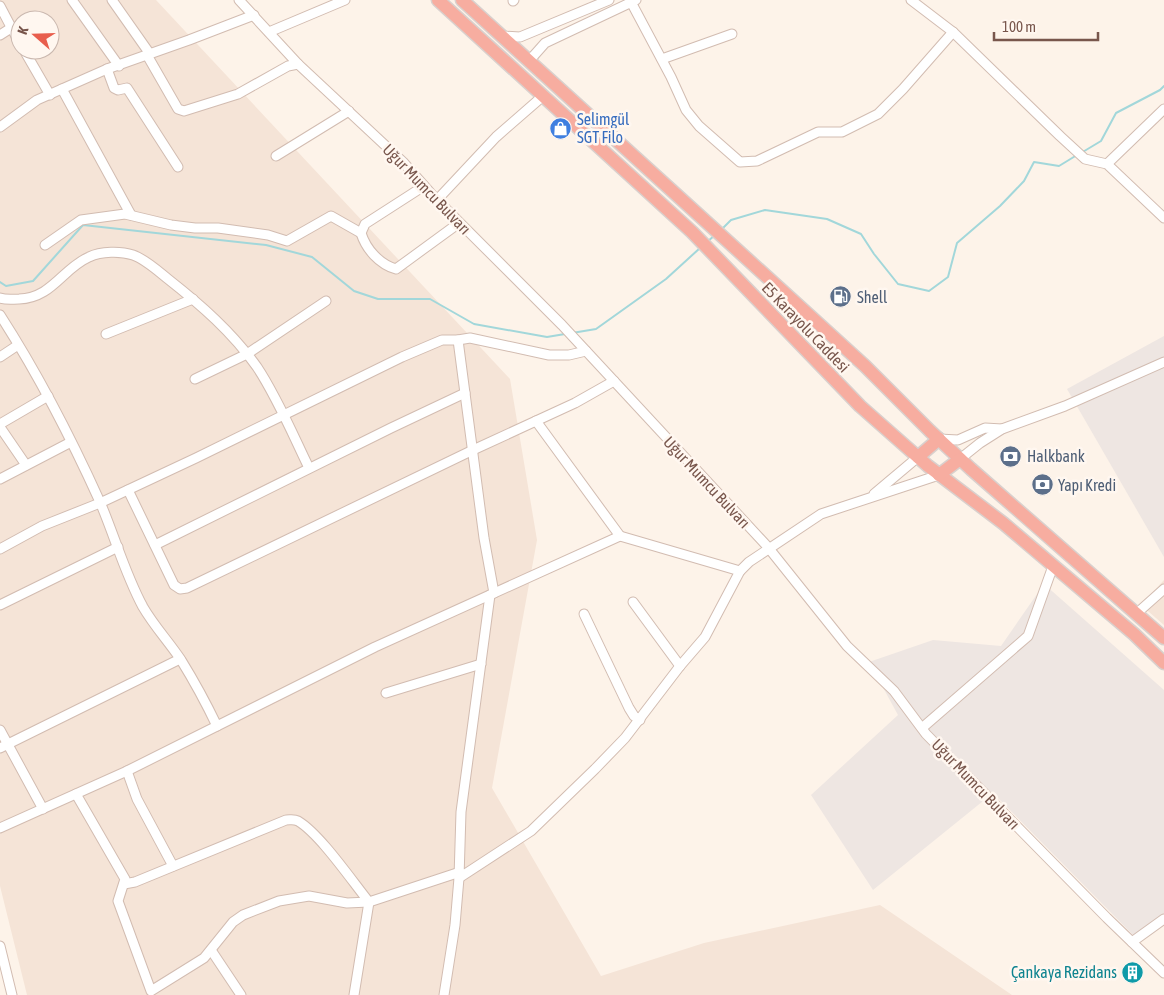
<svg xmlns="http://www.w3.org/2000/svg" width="1164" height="995" font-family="'Asap Condensed',sans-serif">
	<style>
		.residential { fill: #f5e4d7; fill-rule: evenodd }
		.industrial { fill: #eee6e2 }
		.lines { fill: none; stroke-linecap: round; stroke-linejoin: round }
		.stream { stroke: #a2d7da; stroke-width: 2 }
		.minor-casing { stroke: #d2bcb1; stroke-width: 11 }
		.highway-casing { stroke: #d9d0cd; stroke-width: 15 }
		.minor { stroke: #fff; stroke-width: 9 }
		.highway { stroke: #f7ada0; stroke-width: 12 }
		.labels { text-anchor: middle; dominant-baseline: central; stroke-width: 5; stroke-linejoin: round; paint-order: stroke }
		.shop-label { font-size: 16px; fill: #366cbe; stroke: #fff7f0; text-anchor: start }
		.street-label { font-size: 16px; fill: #78564c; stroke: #fff7f0 }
		.service-label { font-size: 16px; fill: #4e5e75; stroke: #fff7f0; text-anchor: start }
		.culture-label { font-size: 16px; fill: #0d838f; stroke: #fff7f0; text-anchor: end }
	</style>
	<rect width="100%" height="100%" fill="#fdf3e9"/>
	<g class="residential">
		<path d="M0 0H156L510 379 537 540 492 788 601 976 704 943 880 905 1012 995H27L0 886ZM20 20H50V50H20Z"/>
		<path d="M1164 580V625L1141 605Z"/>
	</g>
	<g class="industrial">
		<path d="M1164 336V557L1067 389Z"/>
		<path d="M1044 584 1164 690V916L1135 937 993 793 873 890 811 795 898 715 869 662 933 640 1001 646Z"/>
	</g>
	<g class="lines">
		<g class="stream">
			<path d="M1081 153 1101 141 1116 113 1160 90 1164 86"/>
			<path d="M722 229 731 220 765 210 827 219 861 234 874 254 898 284 929 291 948 277 957 243 1000 206 1024 181 1034 162 1059 166 1077 155"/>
			<path d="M707 242 715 235"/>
			<path d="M0 282 6 286 33 281 83 225 266 245 312 257 354 291 378 299H430L474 324 547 337 565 334"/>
			<path d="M572 333 596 329 666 279 700 248"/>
		</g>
		<defs>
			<g id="minor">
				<path d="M72 0 119 66"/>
				<path d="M112 0 150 54"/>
				<path d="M239 0 298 64 403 162 434 197 562 325 767 546 847 646 894 691 926 734 1107 918 1164 973"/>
				<path d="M911 0 953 32 1060 136 1085 159 1107 164 1164 218"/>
				<path d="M513 1 514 0"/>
				<path d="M631 2 671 77 686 110 699 126 740 162 757 161 818 132H842L878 114 903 89 953 32"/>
				<path d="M0 6 20 44"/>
				<path d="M269 32 345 0"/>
				<path d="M0 35 11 28"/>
				<path d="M502 36 520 37 609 0"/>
				<path d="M24 50 50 95"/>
				<path d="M147 55 178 109 184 111 238 94 288 66 298 64"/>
				<path d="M662 59 732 34"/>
				<path d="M529 61 545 43 636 0"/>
				<path d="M107 69 114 88 118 90 127 88 178 167"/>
				<path d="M62 89 131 215"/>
				<path d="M0 127 37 100 107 69 189 40 254 15"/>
				<path d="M276 156 349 111"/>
				<path d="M1107 164 1164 109"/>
				<path d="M424 186 365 224 361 233C366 249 379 264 396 269L459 223"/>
				<path d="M437 200 496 137 543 96"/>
				<path d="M45 245 81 220 125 214 171 225 195 228H218L268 235 287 241 331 216 361 233"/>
				<path d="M0 298C6 300 12 299 19 299 52 298 62 269 89 257 101 251 121 251 133 255 145 259 158 271 168 279 201 305 232 332 257 367 277 397 293 435 309 468"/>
				<path d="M0 315C38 374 71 438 100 502 115 537 125 574 143 607 154 626 169 642 181 660 194 681 206 703 217 726"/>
				<path d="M106 334 193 299"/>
				<path d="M458 340 484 538 494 593"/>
				<path d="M0 357 18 345"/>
				<path d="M195 379 247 354 326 301"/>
				<path d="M536 421 620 536"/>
				<path d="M0 424 48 396"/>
				<path d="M0 427 26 465"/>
				<path d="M939 439 958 440 985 428 1002 429"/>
				<path d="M960 459 980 443 1002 429 1065 406 1164 362"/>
				<path d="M0 479 71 442"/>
				<path d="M128 490 174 585 180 589 187 588 473 450 575 403 614 381"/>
				<path d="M874 494 918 457"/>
				<path d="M155 545 391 428 465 393"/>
				<path d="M0 549 42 526 100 503 196 458 402 357 442 340H458L470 338 549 355H569L586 351"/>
				<path d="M633 602 680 666"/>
				<path d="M0 605 118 547"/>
				<path d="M584 614 629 708 634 716 640 720"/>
				<path d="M1136 614 1164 589"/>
				<path d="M386 693 481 664"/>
				<path d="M922 728 1028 636 1053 566"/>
				<path d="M0 730 43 809"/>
				<path d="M0 748 180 659"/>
				<path d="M127 771 137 799 173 866"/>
				<path d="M76 794 125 879 118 901 151 991 204 958 233 922 243 915 279 901 309 896 347 903 369 902 460 872"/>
				<path d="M0 828 127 771 375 647 620 536 740 571"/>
				<path d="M459 878 531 831 595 769 625 738 680 666 705 637 740 571 749 562 821 514 939 475"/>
				<path d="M124 884 135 882 286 820C291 820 294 819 298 821 320 834 352 881 369 902L354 995"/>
				<path d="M1132 942 1164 919"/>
				<path d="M0 946 12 995"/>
				<path d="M211 950 241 995"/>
				<path d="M444 995 455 925 459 878 461 812 490 595"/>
			</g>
			<g id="highway">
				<path d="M438 0 692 232 860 406 928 466 1003 523 1134 634 1164 663"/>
				<path d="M462 0 865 366 930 431 971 469 1164 638"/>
				<path d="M918 457 939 439"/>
				<path d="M939 475 960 459"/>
			</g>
		</defs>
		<use href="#minor" class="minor-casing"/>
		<use href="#highway" class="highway-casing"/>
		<use href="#minor" class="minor"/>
		<use href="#highway" class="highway"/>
	</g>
	<defs>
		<symbol id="shop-disc" viewBox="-11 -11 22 22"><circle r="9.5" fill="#3f7fe0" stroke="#fff7f0"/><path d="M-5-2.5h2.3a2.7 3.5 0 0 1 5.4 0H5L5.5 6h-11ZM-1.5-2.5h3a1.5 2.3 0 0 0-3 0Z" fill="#fff"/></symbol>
		<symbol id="fuel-disc" viewBox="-11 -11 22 22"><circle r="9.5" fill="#5c6f8a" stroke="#fff7f0"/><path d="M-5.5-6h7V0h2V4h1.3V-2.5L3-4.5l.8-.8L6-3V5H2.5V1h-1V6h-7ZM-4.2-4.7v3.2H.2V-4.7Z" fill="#fff"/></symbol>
		<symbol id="bank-disc" viewBox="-11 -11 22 22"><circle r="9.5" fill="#5c6f8a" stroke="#fff7f0"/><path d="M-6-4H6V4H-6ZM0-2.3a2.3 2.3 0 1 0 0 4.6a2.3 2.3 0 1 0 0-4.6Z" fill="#fff"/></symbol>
		<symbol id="building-disc" viewBox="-11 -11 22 22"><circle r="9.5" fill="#0f9aa8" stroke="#fff7f0"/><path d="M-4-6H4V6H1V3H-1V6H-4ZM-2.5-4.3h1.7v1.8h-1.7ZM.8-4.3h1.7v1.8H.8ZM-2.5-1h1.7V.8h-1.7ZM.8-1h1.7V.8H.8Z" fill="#fff"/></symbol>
	</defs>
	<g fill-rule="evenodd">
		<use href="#shop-disc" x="548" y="116" width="25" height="25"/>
		<use href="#fuel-disc" x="828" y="284" width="25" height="25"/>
		<use href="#bank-disc" x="998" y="444" width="25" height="25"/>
		<use href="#bank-disc" x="1030" y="472" width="25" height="25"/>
		<use href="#building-disc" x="1120" y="960" width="25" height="25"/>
	</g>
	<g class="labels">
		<g class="shop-label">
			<text x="577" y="119">Selimgül<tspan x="577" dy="18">SGT Filo</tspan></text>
		</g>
		<g class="street-label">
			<text transform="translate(427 189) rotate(46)">Uğur Mumcu Bulvarı</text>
			<text transform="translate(806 327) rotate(46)">E5 Karayolu Caddesi</text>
			<text transform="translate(707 482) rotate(47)">Uğur Mumcu Bulvarı</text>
			<text transform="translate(976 784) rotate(46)">Uğur Mumcu Bulvarı</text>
		</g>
		<g class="service-label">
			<text x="857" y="297">Shell</text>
			<text x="1027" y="456">Halkbank</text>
			<text x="1058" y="485">Yapı Kredi</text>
		</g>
		<g class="culture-label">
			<text x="1117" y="972">Çankaya Rezidans</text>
		</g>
	</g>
	<g transform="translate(35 35) rotate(290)"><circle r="24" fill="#fff7f0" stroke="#c9b7ae"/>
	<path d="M0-4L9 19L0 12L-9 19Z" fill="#e85e4d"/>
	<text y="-8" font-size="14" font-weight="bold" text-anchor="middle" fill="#78564c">K</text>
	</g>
	<path d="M994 32v8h104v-8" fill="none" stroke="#78564c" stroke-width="2.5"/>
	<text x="1002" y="32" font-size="15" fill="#78564c" stroke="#fff7f0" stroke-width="4" paint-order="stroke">100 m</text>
</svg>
